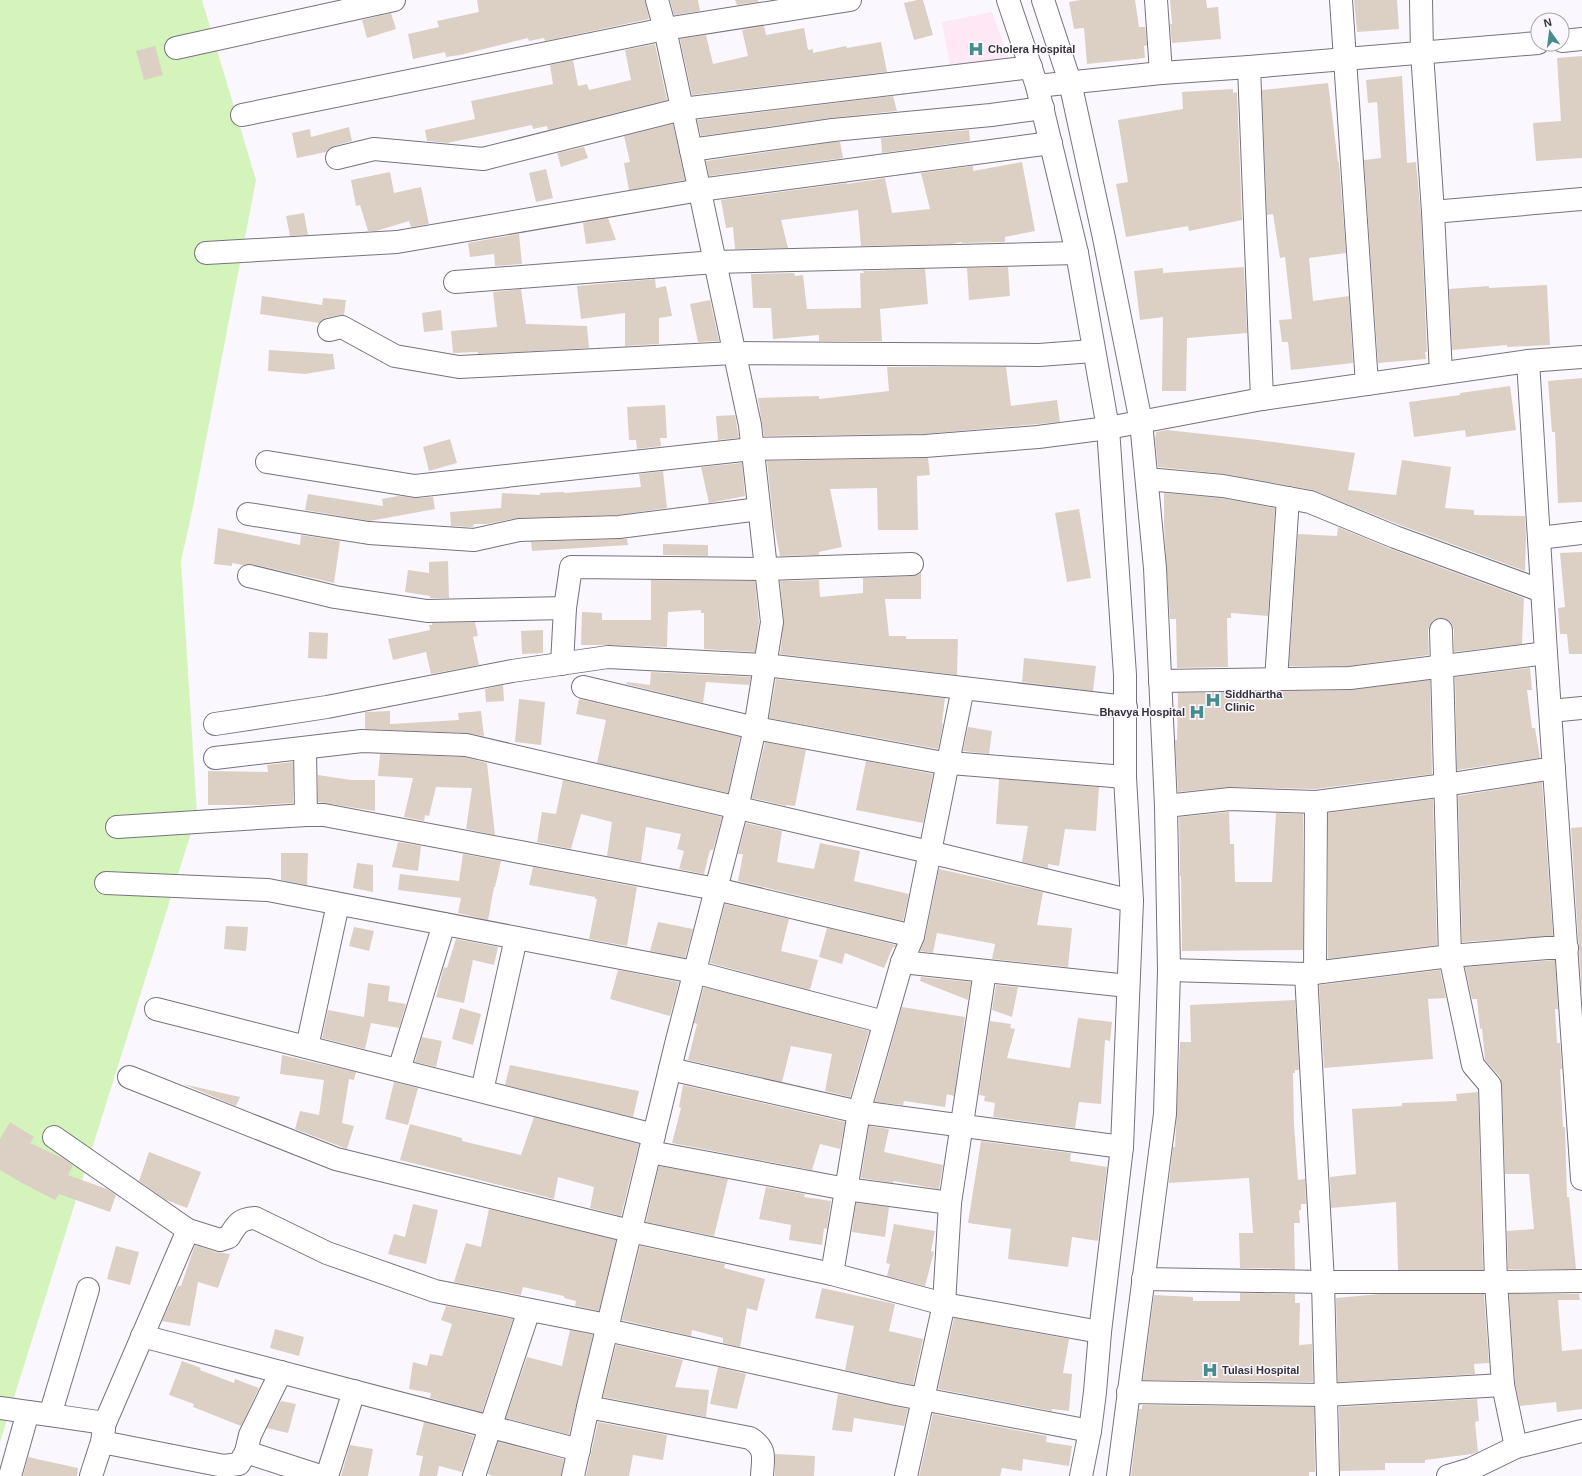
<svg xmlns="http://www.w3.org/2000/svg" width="1582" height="1476" font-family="Arial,sans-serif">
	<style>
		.medical { fill: #fee8f6 }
		.green { fill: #d4f4bc }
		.building { fill: #dcd0c5 }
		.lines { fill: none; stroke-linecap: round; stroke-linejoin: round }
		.minor-casing { stroke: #77727e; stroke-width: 24 }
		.tertiary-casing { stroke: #77727e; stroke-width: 24 }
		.minor { stroke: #fff; stroke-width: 22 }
		.tertiary { stroke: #fff; stroke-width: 22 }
		.labels { text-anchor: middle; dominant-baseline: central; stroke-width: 3; stroke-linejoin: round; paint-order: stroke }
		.poi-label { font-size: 11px; font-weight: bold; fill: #353339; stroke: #faf8fe; text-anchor: start }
	</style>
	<rect width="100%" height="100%" fill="#faf8fe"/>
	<path class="medical" d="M992 12 1015 75 954 87 942 22Z"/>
	<path class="green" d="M0 0H202L256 180 193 507 181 561 197 814 0 1442Z"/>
	<g class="building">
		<path d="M477 0H645L649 19 545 41 544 38 529 41 528 38 460 55 446 57 445 52 413 59 408 34 439 27 437 21 479 12Z"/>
		<path d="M670 0H698L700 11 674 15Z"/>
		<path d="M735 0H758V2L737 5Z"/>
		<path d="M917 0H923L933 35 914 40 904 3Z"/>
		<path d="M1080 0H1135L1139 27H1145L1147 45 1144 46 1145 58 1087 64 1084 28 1074 29 1069 2Z"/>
		<path d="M1170 0H1206L1207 8 1218 7 1221 39 1172 43 1170 24H1172Z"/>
		<path d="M1354 0H1397L1399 29 1357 32Z"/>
		<path d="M391 13 396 29 367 38 362 20Z"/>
		<path d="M764 26 766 35 804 28 808 50 813 49V53L846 46 847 48 881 42 887 72 692 95 680 39 706 35 713 64 748 56 742 30Z"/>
		<path d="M655 44 667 100 548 130 547 126 533 129 532 125 447 143 427 141 425 130 475 119 471 101 553 84 550 65 573 60 578 86 587 84 589 90 631 80 625 50Z"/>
		<path d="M155 46 163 75 144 80 136 51Z"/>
		<path d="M1582 56V158L1536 161 1533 123 1561 121 1557 58Z"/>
		<path d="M1402 76 1407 163 1416 162 1421 216 1427 352H1425L1426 359 1378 363 1364 160 1381 158 1377 102 1368 103 1366 80Z"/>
		<path d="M1328 83 1338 162H1339L1346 253 1309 258 1313 301 1349 296 1353 363 1291 370 1288 342H1282L1279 320 1292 319 1285 257 1280 258 1273 214 1267 215 1262 90Z"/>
		<path d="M1233 89V93L1237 92 1242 220 1189 231 1188 226 1126 237 1116 184 1128 182 1118 120 1183 109 1182 92Z"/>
		<path d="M893 96 897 111 831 118 701 136 697 120Z"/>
		<path d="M673 124 685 180 629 190 624 163 630 162 624 136Z"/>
		<path d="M349 127 352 141 334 146 329 149 326 152 297 158 292 133 310 129 311 137Z"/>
		<path d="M969 130 970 141 882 153 881 138Z"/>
		<path d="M834 142H840L843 158 709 176 706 161Z"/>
		<path d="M584 147 588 158 561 167 557 153Z"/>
		<path d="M1022 162 1035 231 1005 237V242L962 243 961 242 953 244 861 246 858 210 781 220 788 248 735 249 733 227 726 228 721 200 847 183V184L885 178 892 213 930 209 921 173 973 166V171Z"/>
		<path d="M546 169 553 198 536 202 529 173Z"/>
		<path d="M390 172 394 193 421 187 429 224 411 227 409 221 376 231H368L360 205 356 206 351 180Z"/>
		<path d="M304 213 308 235 290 236 286 216Z"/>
		<path d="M608 218 616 240 586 244 583 223Z"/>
		<path d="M519 234 522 264 495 266 494 254 470 257 468 243Z"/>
		<path d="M1008 267 1010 296 969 300 967 268Z"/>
		<path d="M1244 267 1247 333 1187 338 1186 391H1162L1163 317 1140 320 1134 271 1163 268V273Z"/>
		<path d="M925 269 928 304 880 309 882 341H819V335L773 339 771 308H753L751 274 794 273 795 276 803 275 807 309 861 308 860 273H864L863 271Z"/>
		<path d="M655 279 656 288 666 286 672 316 659 318V344L625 346V313L581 319 577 286Z"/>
		<path d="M1547 285 1550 345 1507 347V345L1452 350 1449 289 1489 286V288Z"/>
		<path d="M521 289 526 324 587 326 589 348 478 354V352L453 353 451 331 497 327 493 292Z"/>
		<path d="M262 296 322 305 323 298 346 300 344 315H339L326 318 319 323 260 314Z"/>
		<path d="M710 300 719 341 698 342 690 304Z"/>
		<path d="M441 310 443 330 424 332 422 313Z"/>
		<path d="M269 350 333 354 335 369 305 374 268 371Z"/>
		<path d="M887 367H1006L1011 406 1057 400 1060 422 924 434 764 436 758 398 819 396V399L889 391Z"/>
		<path d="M1582 378V502L1558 503 1555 432H1552L1548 381Z"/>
		<path d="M1510 386 1516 430 1466 437 1465 430 1414 437 1409 402 1460 395V393Z"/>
		<path d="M665 405 667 438H660L661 446 637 449 636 440H629L627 407Z"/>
		<path d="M735 415 739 438 718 440 716 416Z"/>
		<path d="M1167 430 1258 440 1355 453 1348 490 1396 495 1402 460 1451 467 1445 508 1474 510V515L1525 516 1526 537 1525 571 1400 525 1312 490 1225 474 1158 467 1155 438 1156 432Z"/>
		<path d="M450 439 457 463 429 471 423 447Z"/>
		<path d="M928 458 930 475 917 476 918 530H878L877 488 830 489 842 547 819 552V555L780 556 774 526 767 461Z"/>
		<path d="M742 463 745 496 709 503 701 467Z"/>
		<path d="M663 471 667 508 618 515 518 518 487 524H474L473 527 451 526 450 512 501 508 502 493 540 495V493L564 492V493L641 487 639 474Z"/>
		<path d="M1164 493 1221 498 1275 508 1268 616 1231 613V618H1227L1228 667 1177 668 1176 619H1170L1164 526Z"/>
		<path d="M308 494 383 506 382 499 398 496 416 498 433 497 435 509 370 521 305 510Z"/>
		<path d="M1079 509 1091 578 1067 582 1055 513Z"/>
		<path d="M1338 527 1391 549 1524 598 1522 644 1454 652V630L1452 624 1447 619 1440 618 1434 620 1430 624 1428 630 1429 655 1349 666H1289L1298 534 1337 536Z"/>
		<path d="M218 528 300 545 301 535 340 541 334 583 252 564 243 565 232 563V566L214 564Z"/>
		<path d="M619 539H627L628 545 532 551 531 542Z"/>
		<path d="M663 544 708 545V556L663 555Z"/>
		<path d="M1582 552V654H1569L1567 634H1560L1558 608 1565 607 1560 553Z"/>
		<path d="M448 561 449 598H430V596L405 592 408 570 429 573V562Z"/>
		<path d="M921 572V599H885L889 636H906V639H958L957 675 780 654 784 621 780 581 819 580 820 597 863 593V578L912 576 918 575Z"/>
		<path d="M651 580 755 581 759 622 755 652 704 649V613H701V610L668 612 667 647 609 645H581L582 612 602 613V620H651Z"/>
		<path d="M475 622 478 636 473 637 479 665 431 674 426 652 393 660 388 639 430 630 429 625H432V623Z"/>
		<path d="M543 630V653L522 654 521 631Z"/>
		<path d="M309 632 328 633 327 659 308 658Z"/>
		<path d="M1024 658 1096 666 1093 691 1022 682Z"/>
		<path d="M1530 668 1532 690H1527L1532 728H1535L1540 758 1457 770 1455 677Z"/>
		<path d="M651 672 751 677 749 685 706 682 703 703 626 684 627 682 650 685Z"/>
		<path d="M776 679 945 698 942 723 943 724 938 749 769 718Z"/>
		<path d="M1430 680 1432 774 1315 789 1230 787 1178 792 1175 740H1177L1178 693 1350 690Z"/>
		<path d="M503 685 504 701 486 702 485 689Z"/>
		<path d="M519 699 545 702 541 745 515 742Z"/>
		<path d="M579 699 740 737 728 793 597 763 606 720 576 714Z"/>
		<path d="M390 711V724L459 720 458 713 481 711 484 736 466 733 365 729V712Z"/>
		<path d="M968 727 992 731 989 754 963 751Z"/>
		<path d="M765 742 806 750 795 806 786 805V806L752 798Z"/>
		<path d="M380 754 464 757 487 763 495 835 466 829 472 788 436 787 429 816 425 815 424 821 404 817 413 778 378 776Z"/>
		<path d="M866 761 933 774 923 823 856 810Z"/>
		<path d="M293 762V803L262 805H208V771L268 772 267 765Z"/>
		<path d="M318 775 351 780H375V811L318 802Z"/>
		<path d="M999 779 1099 787 1096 831 1065 829 1059 866 1048 864V868L1022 862 1028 826 996 824Z"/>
		<path d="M563 780 722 817 713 850H710L704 874 679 869 684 851 677 849 681 834 646 827 641 862 607 856 612 822 581 814 571 849 537 842 542 812 556 814Z"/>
		<path d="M1542 782 1553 936 1462 942 1458 796Z"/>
		<path d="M1433 799 1437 945 1328 959V813Z"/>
		<path d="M1229 812 1230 844H1234L1235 882H1272L1276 813 1303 814V950L1182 951 1181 876H1180L1179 817Z"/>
		<path d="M746 823 782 831 777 862 814 869 820 843 860 851 854 881 909 894 903 921 738 881 743 854H738Z"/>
		<path d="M1582 827V996L1571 828Z"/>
		<path d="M398 842 421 846 418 871 392 867Z"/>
		<path d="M281 853H308L307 885 281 880Z"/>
		<path d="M463 854 501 861 495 887H494L488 920 458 913 461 898 398 890 400 874 459 881Z"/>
		<path d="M357 863 373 865V892L353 888Z"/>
		<path d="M533 867 637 887 627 946 589 939 597 899H595V897L529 885Z"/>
		<path d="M939 869 1043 892 1037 925 1072 928 1068 967 992 959 995 944 937 933 933 953 920 951 925 939Z"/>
		<path d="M725 904 789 919 781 951 818 960 810 990 710 963Z"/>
		<path d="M658 922 693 929 685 958 650 951Z"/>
		<path d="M226 926 248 927 246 951 224 949Z"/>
		<path d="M354 927 374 931 369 951 349 946Z"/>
		<path d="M827 928 896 945 895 947H893L884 968 845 953 842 964 819 957Z"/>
		<path d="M456 939 498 947 494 965 473 960 464 1003 436 997 444 967 447 968Z"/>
		<path d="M1555 960 1558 1009H1555L1557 1043H1560L1562 1069H1560L1563 1127H1565L1567 1197H1569L1576 1269H1508L1507 1231 1534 1229 1529 1174H1505L1502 1085 1500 1077 1485 1060 1482 1028 1480 1029 1477 999H1472L1465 967Z"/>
		<path d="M618 970 679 982 670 1016 610 999Z"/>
		<path d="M1440 970 1446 998 1428 999 1433 1059 1324 1068 1319 985Z"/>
		<path d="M921 977 971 982 968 1000 920 981Z"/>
		<path d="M368 983 390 986 388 1001 406 1004 399 1028 371 1023 365 1049 322 1038 328 1010 364 1017Z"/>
		<path d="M996 985 1018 987 1012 1017 992 1010Z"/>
		<path d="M704 987 869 1031 850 1097 825 1091 832 1054 791 1046 782 1082 688 1060 697 1024 694 1023Z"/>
		<path d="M1295 1000 1299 1070H1295V1073H1293L1294 1124 1298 1180 1305 1179 1306 1204H1301V1210H1299L1300 1223H1294L1295 1269 1240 1268 1239 1233H1253L1249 1178 1169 1183 1173 1147H1175L1180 1042H1191L1190 1005Z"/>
		<path d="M902 1007 965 1017 954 1096 947 1094 945 1107 904 1101 903 1105 875 1102Z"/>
		<path d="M460 1008 481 1014 473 1045 452 1039Z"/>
		<path d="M1078 1018 1112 1022 1110 1041 1105 1040 1101 1104 1079 1102 1075 1128 993 1117 995 1103 984 1101 985 1096 979 1095 990 1021 1011 1024 1010 1028 1015 1029 1007 1058 1070 1068Z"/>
		<path d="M422 1037 442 1041 436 1067 415 1062Z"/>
		<path d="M282 1055 356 1072 354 1080 349 1079 342 1123 354 1126 347 1149 295 1129 300 1111 319 1115 324 1080 280 1074Z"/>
		<path d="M510 1065 639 1091 633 1117 505 1085Z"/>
		<path d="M394 1082 418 1088 408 1125 385 1119Z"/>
		<path d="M183 1084 240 1097 236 1106Z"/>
		<path d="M683 1085 845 1122 840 1149 820 1144 812 1170 672 1143 681 1108 679 1107Z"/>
		<path d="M1478 1092 1483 1270H1398L1396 1202 1331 1208 1330 1177 1356 1174 1352 1109 1402 1106V1103L1457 1101 1456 1094Z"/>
		<path d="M534 1117 639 1144 621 1216 590 1208 594 1187 558 1177 554 1199 400 1160 410 1124 462 1138V1141L521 1155Z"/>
		<path d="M10 1122 34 1137 30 1143 64 1159 73 1165 68 1175 107 1189 116 1195 110 1212 59 1194 55 1200 22 1183 0 1170V1139Z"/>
		<path d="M869 1126 889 1129 884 1152 943 1165 939 1189 893 1181V1183L861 1178Z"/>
		<path d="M981 1141 1071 1153 1070 1161 1107 1167 1098 1241 1072 1237 1068 1267 1008 1259 1011 1229 968 1223Z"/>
		<path d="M149 1152 201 1172 187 1208 166 1200 139 1181Z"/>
		<path d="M659 1166 728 1179 714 1236 646 1222Z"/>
		<path d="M766 1187 805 1194 804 1197 831 1201 827 1229 824 1228 822 1245 789 1240 791 1225 759 1219Z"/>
		<path d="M856 1203 889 1207 885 1237 852 1232Z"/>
		<path d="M413 1204 438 1210 426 1264 388 1254 394 1234 405 1237Z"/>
		<path d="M489 1209 616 1240 599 1311 575 1306 576 1301 564 1298V1296L523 1287 521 1295 454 1282 466 1243 481 1247Z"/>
		<path d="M894 1224 935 1231 931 1251 934 1252 925 1286 887 1276 890 1264 886 1263Z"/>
		<path d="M195 1245 216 1252 230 1254 218 1288 198 1282 190 1326 162 1321 178 1286H181Z"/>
		<path d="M116 1246 139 1252 130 1285 107 1279Z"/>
		<path d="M640 1246 725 1264 724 1268 765 1279 757 1311 747 1308 740 1347 723 1343V1338L692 1330 691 1336 622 1320Z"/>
		<path d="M822 1288 895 1304 889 1331 923 1339 913 1385 845 1370 854 1326 815 1318Z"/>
		<path d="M1240 1293 1295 1294V1303H1300L1299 1345 1312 1344 1313 1382 1143 1380 1154 1295 1193 1297V1301H1240Z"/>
		<path d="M1380 1294H1484L1489 1363 1474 1364 1475 1374 1338 1382 1336 1298Z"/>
		<path d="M1509 1294H1579L1580 1300H1558L1562 1351 1582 1349V1409L1557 1412 1556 1402 1520 1406 1515 1383Z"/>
		<path d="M446 1306 513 1319 482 1412 430 1398 431 1393 409 1389 413 1362 427 1366 430 1354 442 1356 452 1324 441 1320Z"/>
		<path d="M954 1318 1069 1339 1063 1373 1072 1374 1069 1411 1052 1409V1411L938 1389Z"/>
		<path d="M275 1329 304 1337 299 1356 270 1348Z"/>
		<path d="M570 1330 593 1335 569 1435 506 1418 527 1357 562 1366Z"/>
		<path d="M616 1345 683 1360 675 1387 709 1390 706 1417 603 1397Z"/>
		<path d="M182 1361 201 1368 200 1370 234 1383 235 1379 259 1388 241 1426 193 1407 194 1404 169 1395Z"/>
		<path d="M718 1367 746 1374 737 1409 710 1404Z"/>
		<path d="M838 1394 908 1409 904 1426 854 1418 852 1432 832 1430Z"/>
		<path d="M1477 1399 1479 1421 1475 1422 1478 1452 1472 1454 1425 1460V1463H1385V1470L1340 1471 1339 1407Z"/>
		<path d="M281 1401 296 1404 288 1433 267 1428Z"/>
		<path d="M1142 1405 1314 1407 1315 1472H1309V1476H1131L1139 1409H1142Z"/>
		<path d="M933 1414 1047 1436 1046 1442 1072 1446 1069 1466 1023 1459 1022 1471 1002 1468 1000 1476H919Z"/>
		<path d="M424 1422 474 1436 462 1472 439 1466 437 1476H419L423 1456 416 1455Z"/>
		<path d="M598 1422 667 1435 663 1460 633 1455 629 1476H586Z"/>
		<path d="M498 1442 564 1459 561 1476H492L488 1474Z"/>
		<path d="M350 1445 373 1449 368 1476H341Z"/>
		<path d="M775 1454 815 1456 814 1476H775Z"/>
		<path d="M28 1457 78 1468 77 1476H23Z"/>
	</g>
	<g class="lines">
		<defs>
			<g id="minor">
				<path d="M1156 0 1161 73"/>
				<path d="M1341 0 1367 384"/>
				<path d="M1421 0 1422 53 1433 212 1582 199"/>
				<path d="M1562 41 1582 39"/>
				<path d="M176 48 394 0"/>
				<path d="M1037 86 1161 73 1249 67"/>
				<path d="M242 115 665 29 850 0"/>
				<path d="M691 150 833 130 991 115 1043 108"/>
				<path d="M337 158 374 149 483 159 682 109 1031 67"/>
				<path d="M1433 212 1441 373"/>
				<path d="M206 253 397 242 700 190 1051 143"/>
				<path d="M455 282 715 262 1077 253"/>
				<path d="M329 330 342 327 395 356 459 367 734 353 1039 355 1093 351"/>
				<path d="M1528 361 1582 357"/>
				<path d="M1262 399 1249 67 1538 43"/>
				<path d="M267 462 415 486 752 449 925 446 1038 437 1108 428 1262 399 1528 361 1546 653 1582 1179"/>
				<path d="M1147 479 1223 486 1310 502 1395 537 1542 591"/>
				<path d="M248 514 369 533 474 540 519 530 619 527 759 509"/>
				<path d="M1539 538 1582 533"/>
				<path d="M249 576 335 597 427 611 565 608"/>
				<path d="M1441 630 1450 956 1473 1065 1490 1085 1496 1282 1582 1281"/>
				<path d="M562 664 565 608 571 567 766 569 912 564"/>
				<path d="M1276 680 1288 498"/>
				<path d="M1160 681 1350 678 1546 653"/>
				<path d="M583 687 755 728 938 762 1125 777"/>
				<path d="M1550 711 1582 708"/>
				<path d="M215 724 327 707 512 671 608 657 765 665 1126 707"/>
				<path d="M305 748 306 815"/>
				<path d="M215 758 362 741 466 745 929 852 1132 901"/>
				<path d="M1166 806 1230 799 1316 802 1445 785 1554 768"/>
				<path d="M117 827 306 815H324L716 889 913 936"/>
				<path d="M106 883 268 890 694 972 884 1022"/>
				<path d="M902 962 1128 986"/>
				<path d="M1169 970 1306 974 1450 956 1547 948H1567"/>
				<path d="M1315 973 1316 802"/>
				<path d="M1306 974 1323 1282 1328 1476"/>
				<path d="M156 1009 654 1135"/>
				<path d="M307 1047 338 904"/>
				<path d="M670 1069 859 1112 1122 1147"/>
				<path d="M399 1070 444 924"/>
				<path d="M129 1077 336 1159 630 1231 832 1274 944 1304 1100 1332"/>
				<path d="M482 1091 516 938"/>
				<path d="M54 1137 188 1230 220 1240 229 1237C237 1224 239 1219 255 1218L327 1253 435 1291 607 1325"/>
				<path d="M650 1152 846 1189 950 1203"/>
				<path d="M832 1274 859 1112 902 962 913 936 963 688"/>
				<path d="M607 1330 896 1394 1090 1431"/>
				<path d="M142 1336 579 1450"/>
				<path d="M1503 1385 1516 1447"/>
				<path d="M1128 1392 1326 1395 1503 1385 1496 1282H1323L1143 1279"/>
				<path d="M588 1407 750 1438C767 1449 763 1457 762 1476"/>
				<path d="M0 1408 28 1412 10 1476"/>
				<path d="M28 1412 50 1415 88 1289"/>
				<path d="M50 1415 105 1423 188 1230"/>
				<path d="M102 1442 224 1466 239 1464 246 1452 320 1476"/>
				<path d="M246 1452 250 1435 281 1372"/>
				<path d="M91 1476 102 1442 104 1429"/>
				<path d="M327 1476 354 1391"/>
				<path d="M474 1476 529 1310"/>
				<path d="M573 1476 588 1407 676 1044 737 808 755 728 772 622 750 425 665 29 657 0"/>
				<path d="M906 1476 944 1304 950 1203 985 971"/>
				<path d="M1448 1476 1471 1469 1516 1447 1582 1431"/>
			</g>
			<g id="tertiary">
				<path d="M1008 0 1037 86 1077 253 1108 428 1125 675V777L1132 901 1122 1147 1100 1332 1095 1392 1090 1431 1081 1476"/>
				<path d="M1043 0 1070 82 1104 238 1141 422 1155 568 1166 806 1169 970 1165 1114 1118 1476"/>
			</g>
		</defs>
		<use href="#minor" class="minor-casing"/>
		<use href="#tertiary" class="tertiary-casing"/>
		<use href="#minor" class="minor"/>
		<use href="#tertiary" class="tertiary"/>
	</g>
	<defs>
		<symbol id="hospital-bare" viewBox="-9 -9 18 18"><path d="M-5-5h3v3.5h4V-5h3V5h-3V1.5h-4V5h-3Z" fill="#448c8e" stroke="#faf8fe" stroke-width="2.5" paint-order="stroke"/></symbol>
	</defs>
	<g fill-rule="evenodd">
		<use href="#hospital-bare" x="965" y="38" width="22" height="22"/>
		<use href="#hospital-bare" x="1202" y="689" width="22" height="22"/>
		<use href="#hospital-bare" x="1186" y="701" width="22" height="22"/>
		<use href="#hospital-bare" x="1199" y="1359" width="22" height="22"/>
	</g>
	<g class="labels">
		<g class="poi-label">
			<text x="988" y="49">Cholera Hospital</text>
			<text x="1225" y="694">Siddhartha<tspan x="1225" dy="13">Clinic</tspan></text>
			<text x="1185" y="712" text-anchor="end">Bhavya Hospital</text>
			<text x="1222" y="1370">Tulasi Hospital</text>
		</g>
	</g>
	<g transform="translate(1550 32) rotate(346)"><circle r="19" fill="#faf8fe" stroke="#aba9af"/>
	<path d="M0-3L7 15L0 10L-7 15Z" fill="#448c8e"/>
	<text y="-6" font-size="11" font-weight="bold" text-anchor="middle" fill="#353339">N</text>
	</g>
</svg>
